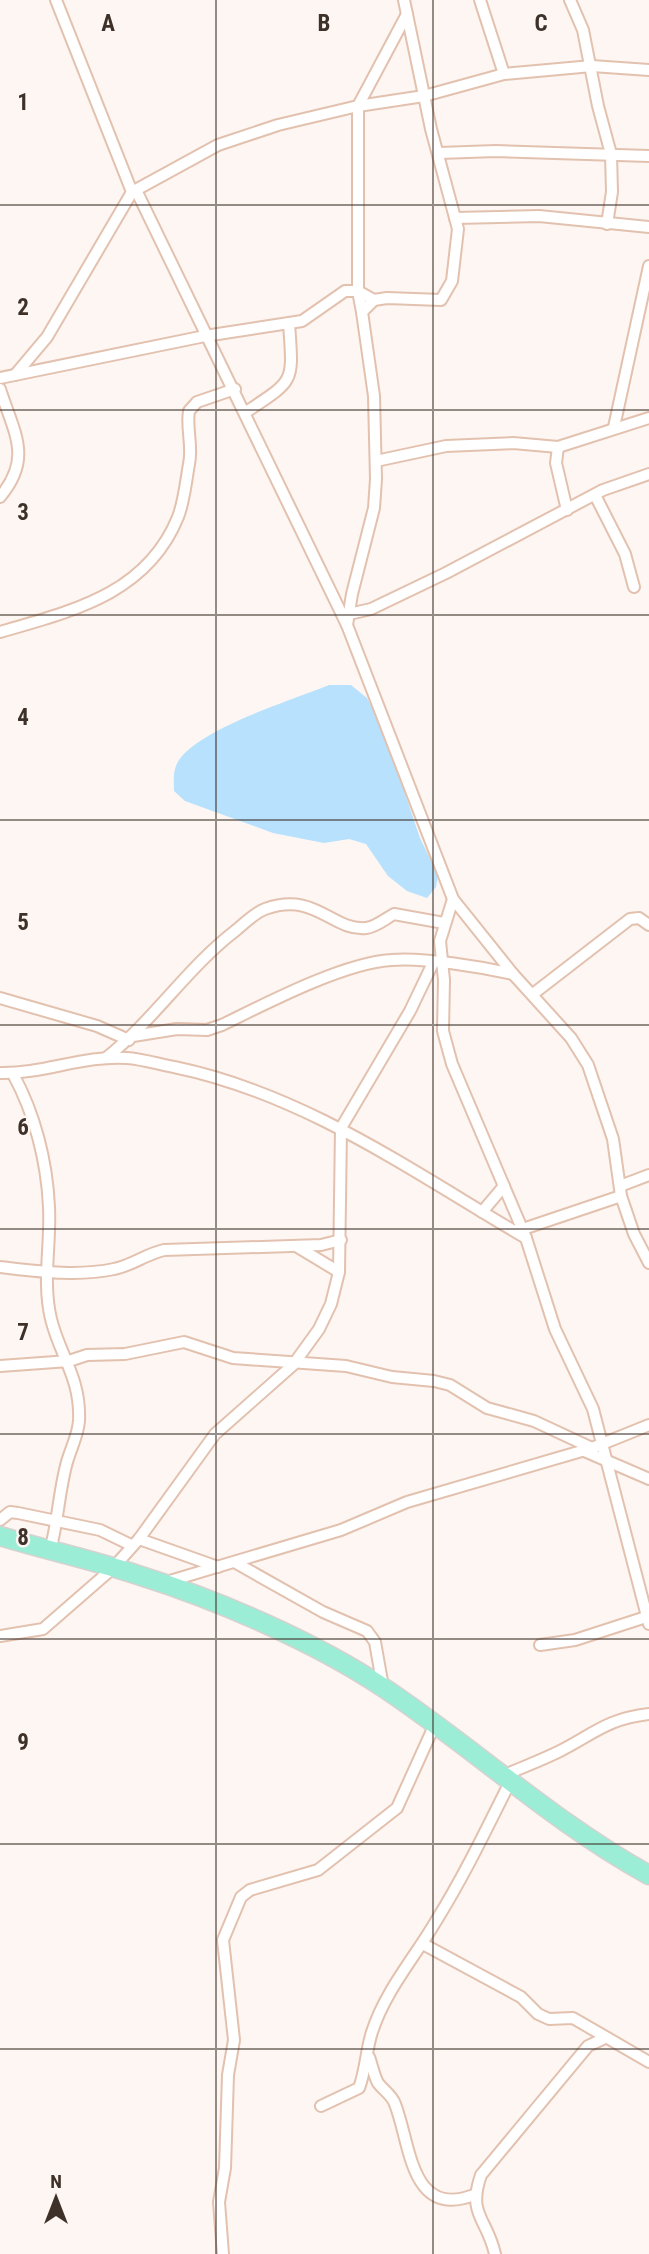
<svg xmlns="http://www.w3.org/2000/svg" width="649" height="2254" font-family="'Roboto Condensed',sans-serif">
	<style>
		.water { fill: #b7e1fd }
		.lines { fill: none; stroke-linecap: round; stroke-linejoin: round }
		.minor-casing { stroke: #e3c1af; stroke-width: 14 }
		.primary-casing { stroke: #d5d2d0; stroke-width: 21 }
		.minor { stroke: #fff; stroke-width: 10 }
		.primary { stroke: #9bedd6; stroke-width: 18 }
		.grid { fill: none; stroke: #3e3129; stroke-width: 2; stroke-opacity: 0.55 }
		.grid-label { font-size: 23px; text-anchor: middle; font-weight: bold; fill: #3e3129; stroke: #fdf6f2; stroke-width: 5; stroke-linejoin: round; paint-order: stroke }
	</style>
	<rect width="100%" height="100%" fill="#fdf6f2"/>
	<path class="water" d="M329 685H351L367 698 381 723 420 838 438 875 436 887 427 898 407 891 388 876 366 844 349 839 324 843 273 833 185 801 174 791C174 784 173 776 175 769 183 733 296 699 329 685Z"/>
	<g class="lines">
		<defs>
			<g id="minor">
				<path d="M56 0 132 192"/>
				<path d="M404 0 431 129 458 229 452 281 441 300 387 298 374 300 362 312 374 396 376 479 374 508 352 594 347 625 453 899 513 974 571 1038 588 1065 613 1139 621 1196 634 1234 649 1263"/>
				<path d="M480 0 504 74"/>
				<path d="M570 0 583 30 598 106 611 154 612 192 607 224"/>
				<path d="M439 153 496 151 649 156"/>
				<path d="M136 190 347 625"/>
				<path d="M455 218 539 216 649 227"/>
				<path d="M362 312 358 291V106L407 14"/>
				<path d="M15 375 47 337 132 192 218 145 278 125 358 106 424 96 504 74 592 66 649 70"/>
				<path d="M0 378 205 336 302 321 345 291H358L374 300"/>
				<path d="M0 389C14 433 33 458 0 497"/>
				<path d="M246 412C296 379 293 383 289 323"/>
				<path d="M614 427 649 266"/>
				<path d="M558 447 556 463 567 510"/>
				<path d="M376 461 446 446 513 443 558 447 649 418"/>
				<path d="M595 495 625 554 634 587"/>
				<path d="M349 614 371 609 446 573 603 490 649 474"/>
				<path d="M0 632C72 611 147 594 178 517 184 502 186 481 189 464 193 446 186 429 189 411L197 402 235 389"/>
				<path d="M453 899 440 941 444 980 443 1031 452 1064 526 1238 555 1329 593 1409 649 1624"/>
				<path d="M533 994 630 919 639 918 649 925"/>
				<path d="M0 998 97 1026 129 1040"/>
				<path d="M133 1036 177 1029 207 1030 222 1025C265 1004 343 963 391 960 423 957 481 967 513 974"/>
				<path d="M106 1058C154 1020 187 968 235 931 244 924 254 913 265 909 316 891 331 931 366 928 376 927 385 919 394 914L444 923"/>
				<path d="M0 1073C43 1074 84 1055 127 1058 142 1059 158 1064 174 1067 305 1094 413 1172 526 1238"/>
				<path d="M13 1074C35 1114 47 1162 49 1207 51 1245 42 1281 51 1319 60 1356 81 1378 79 1421 78 1435 71 1448 67 1462 59 1490 58 1522 50 1551"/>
				<path d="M620 1186 649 1175"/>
				<path d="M482 1212 504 1186"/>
				<path d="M523 1229 621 1196"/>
				<path d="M296 1246 339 1272"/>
				<path d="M0 1267C36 1271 77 1277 114 1269 131 1266 146 1254 164 1250L321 1245 341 1240"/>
				<path d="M0 1366 69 1361 87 1355 125 1354 184 1342 233 1358 346 1366 392 1377 434 1381 450 1385 487 1408 534 1421 592 1448"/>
				<path d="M582 1450 649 1479"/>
				<path d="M0 1520 10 1512 18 1513 100 1530 131 1545"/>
				<path d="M139 1539 218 1567"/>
				<path d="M236 1563 323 1612 367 1631 375 1642 383 1687"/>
				<path d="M163 1583 341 1530 407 1502 592 1448 649 1425"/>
				<path d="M0 1636 43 1629 113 1568 139 1539 215 1434 293 1365 319 1329 331 1304 339 1272 341 1128 410 1011 433 963"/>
				<path d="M540 1645 575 1640 646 1617"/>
				<path d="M505 1775C523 1767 542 1760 560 1751 595 1733 607 1719 649 1714"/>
				<path d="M423 1944 521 1997 538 2014 549 2019 573 2018 649 2062"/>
				<path d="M369 2057C372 2065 374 2076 378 2083 384 2091 392 2095 395 2104 411 2145 410 2219 474 2195"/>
				<path d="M321 2106 359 2088C366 2070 366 2050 372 2032 385 1991 415 1957 436 1921 464 1876 487 1828 511 1780"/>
				<path d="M223 2254 219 2202 225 2168 228 2075 234 2040 223 1940 241 1897 250 1890 318 1870 397 1808 435 1724"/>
				<path d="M495 2254C487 2218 467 2215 481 2175L588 2046 605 2038"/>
			</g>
			<path id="primary" d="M0 1536C46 1550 93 1560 138 1575 218 1600 315 1642 384 1688 474 1748 554 1823 649 1875"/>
		</defs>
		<use href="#minor" class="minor-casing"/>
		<use href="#primary" class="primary-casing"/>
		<use href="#minor" class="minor"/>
		<use href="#primary" class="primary"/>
	</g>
	<path class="grid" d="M216 0V2254M433 0V2254M0 205H649M0 410H649M0 615H649M0 820H649M0 1025H649M0 1229H649M0 1434H649M0 1639H649M0 1844H649M0 2049H649"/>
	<g class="grid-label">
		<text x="108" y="31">A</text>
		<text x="324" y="31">B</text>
		<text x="541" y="31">C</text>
		<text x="23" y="110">1</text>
		<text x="23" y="315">2</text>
		<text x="23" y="520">3</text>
		<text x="23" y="725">4</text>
		<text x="23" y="930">5</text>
		<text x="23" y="1135">6</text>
		<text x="23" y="1340">7</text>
		<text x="23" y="1545">8</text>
		<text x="23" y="1750">9</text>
	</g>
	<g transform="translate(56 2198)" stroke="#fdf6f2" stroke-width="5" paint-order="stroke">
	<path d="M0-5L12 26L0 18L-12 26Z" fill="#3e3129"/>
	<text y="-10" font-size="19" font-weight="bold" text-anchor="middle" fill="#3e3129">N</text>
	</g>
</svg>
